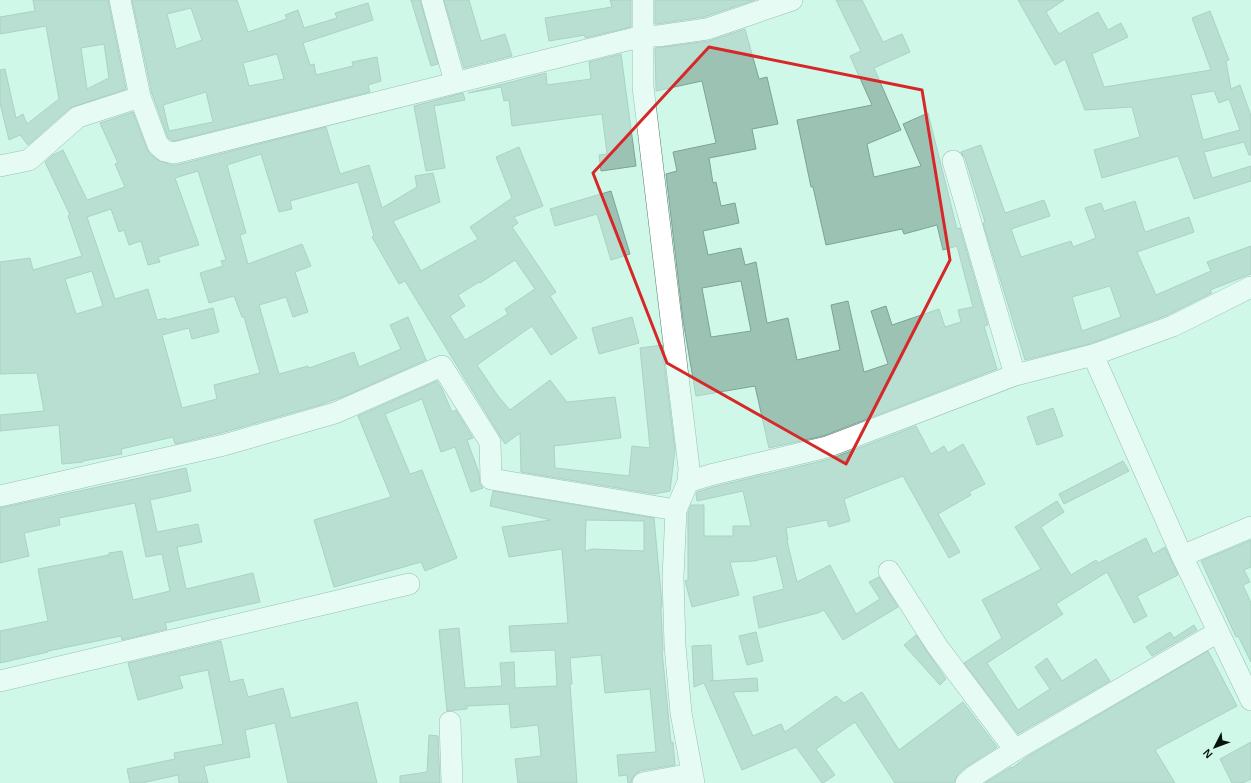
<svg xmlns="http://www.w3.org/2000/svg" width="1251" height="783" font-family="Arial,sans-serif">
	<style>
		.building { fill: #9cc2b4; stroke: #7da395; fill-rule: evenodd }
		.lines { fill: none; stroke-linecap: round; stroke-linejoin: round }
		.minor-casing { stroke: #577b6e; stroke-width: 22 }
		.minor { stroke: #fff; stroke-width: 21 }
		.marked { fill: none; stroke: #d62828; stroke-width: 3; stroke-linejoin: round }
	</style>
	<rect width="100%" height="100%" fill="#d0f8e9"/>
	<g class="building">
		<path d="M33 0H108L126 89 70 108 28 145 20 135 9 140 0 103V70L5 69 16 118 23 114 27 124 59 99 46 26 0 34V17L35 11ZM104 44 109 78 87 89 81 48Z"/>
		<path d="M132 0H237L248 32 287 19 285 15 298 10 304 28 337 18 335 13 368 3 373 20 303 43 310 65 314 64 316 75 353 66 352 62 377 57 381 81 368 85 370 92 174 141 171 140 168 138 152 94ZM191 8 202 40 176 49 167 14ZM277 54 284 79 249 86 243 63ZM206 92 213 122 169 131 163 105Z"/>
		<path d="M411 0H420L438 64 431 66Z"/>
		<path d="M444 0H469L481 41 505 34 512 56 464 68Z"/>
		<path d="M610 0H631V27L585 38V35L549 41 545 18 612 7Z"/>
		<path d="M655 0H755L704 17 657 24H655Z"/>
		<path d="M836 0H862L883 42 902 34 910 52 874 68 901 130 867 144 874 177 921 166 903 124 928 113 957 229 960 228 988 325 984 326 997 369 823 436 769 448 755 386 696 396 683 320 666 174 677 171 673 152 716 143 702 81 656 91 655 48 709 41 745 29 759 79 767 77 778 124 752 129 756 149 709 158 713 183 716 182 721 206 735 203 739 223 703 231 708 255 741 248 745 265 756 262 767 323 788 318 797 360 840 350 831 305 848 301 864 372 888 364 871 311 886 306 892 325 939 309 945 327 961 322 958 310 973 307 957 246 943 250 937 225 904 234 902 229 826 245 813 187H811L797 120 872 105 850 56 861 51ZM741 281 751 331 711 337 702 288Z"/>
		<path d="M1018 0H1064L1046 12 1059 34 1098 12 1108 30 1121 23 1128 37 1092 54 1104 87 1211 70 1192 18 1210 11 1229 60 1226 61 1231 89 1240 85 1251 116V155H1249L1244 142 1204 152 1212 178 1251 166V181L1194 199 1178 156 1102 178 1094 150 1140 137 1132 107 1085 110 1065 59 1055 65ZM1214 91 1219 103 1229 99 1240 130 1203 140 1191 95Z"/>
		<path d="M621 54 636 166 601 171 599 155 607 154 602 114 512 126 509 100 504 101 501 87 468 93 546 73 547 85 591 79 589 62Z"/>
		<path d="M463 93 465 100 434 106 445 168 426 171 414 106Z"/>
		<path d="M133 112 147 149 150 154 158 160 171 165H177L326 127 340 174 369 165 382 208 417 187 415 176 433 173 440 202 393 221 421 271 478 239 470 227 512 198 496 157 519 147 543 206 514 217 518 223 512 227 556 292 550 296 577 338 551 355 532 326 477 365 498 396 510 410 550 380 567 402 615 397 621 438 554 446 555 468 629 476 632 446 650 448 640 348 662 345 675 450 670 491 654 494 521 472 520 433 505 444 405 281 399 284 372 237 374 236 358 182 290 201 292 209 279 212 261 154 227 165 246 233 240 235 248 264 302 244 311 266 295 272 308 312 293 317 286 297 259 305 279 374 308 366 309 368 354 352 359 367 401 349 390 325 408 317 426 360 345 396 320 405 221 433 175 444 173 437 121 449 122 454 83 461V462L62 464 59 425 0 431V415L44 411 37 373 0 374V262L30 258 33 270 82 256 68 216 70 215 45 162 53 155 63 150 87 200 125 187 115 164 118 163 100 123ZM198 171 226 260 221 261 223 266 200 273 209 303 234 296 242 317H244L260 373 214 385 217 399 182 408 162 335 189 328 192 339 219 332 213 308 166 320V318L157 320 148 289 115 299 87 217 111 209 119 232 124 230 129 245 141 241 148 265 160 262 158 257 199 245 175 178ZM515 260 535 289 505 309 508 314 465 340 450 316 465 306 458 295 479 282 480 283ZM92 271 103 306 76 314 65 279Z"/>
		<path d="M981 145 1005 213 1044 200 1050 216 1011 229 1021 257 1071 241 1073 247 1096 238 1085 208 1101 203 1104 211 1135 201 1145 232 1189 217 1194 232 1137 252 1156 295 1211 271 1207 262 1251 246V274L1210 290 1212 293 1168 315 1089 344 1025 360 983 223 985 222 965 158 961 152ZM1110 286 1121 317 1082 331 1072 297Z"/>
		<path d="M611 191 630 254 611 260 597 214 555 226 550 209Z"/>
		<path d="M632 317 639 343 599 354 592 328Z"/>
		<path d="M437 381 442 389 452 412 456 410 473 438 467 440 479 473 480 484 483 488 471 492 455 447 441 452 422 399 385 414 410 474 422 470 457 558 425 571 421 562 334 587 314 520 391 497 358 416Z"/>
		<path d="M1053 408 1063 436 1037 445 1027 417Z"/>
		<path d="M916 426 931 454 944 446 948 453 963 444 985 484 969 492 971 495 938 514 960 552 949 558 903 476 844 499 850 521 829 527 827 520 786 528 788 540 787 541 797 582 830 565 856 614 880 599 869 582 879 577 898 607 843 640 824 610 818 613 759 628 753 597 784 589 776 556 754 561 730 562 739 595 692 607 685 581 688 580V513L691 505H704V536H733V526H751L743 491 697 501 696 494 697 492 713 487 830 459Z"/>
		<path d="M1123 461 1129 471 1064 504 1059 494Z"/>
		<path d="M186 468 191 491 150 500 157 532 198 524 202 542 177 547 186 589 253 573 260 602 165 623 167 629 122 640 121 636 48 651V652L0 663V631L48 621 38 569 109 555V553L122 551 133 600 170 591 162 554 146 557 135 503 59 518 60 525 24 533 29 556 0 563V508Z"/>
		<path d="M493 491 654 518 662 604 661 609 663 651H662L671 743 673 742 675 765 640 771 635 774 632 779 631 783H628L627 775 619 776 617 755 656 752 650 689 605 693 601 655 570 658 572 684H570L577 783H518L515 759 541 756 538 725 511 728 509 704 467 706V709L447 711 439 630 459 628 465 688 502 686 500 663 514 662 515 688 557 686 555 650 511 652 509 626 568 623 562 549 509 557 502 527 551 520 490 506ZM586 520 644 521V551L592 549 585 551Z"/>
		<path d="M1057 501 1064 512 1041 527 1071 575 1096 560 1098 563 1146 538 1153 554 1165 547 1178 575 1137 596 1147 616 1134 623 1107 572 1056 604 1063 614 987 663 1018 710 1050 689 1035 667 1047 658 1062 681 1096 659 1110 681 1018 734 964 663 1002 638 982 600 1041 569 1015 527Z"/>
		<path d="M1251 540V567L1244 570 1250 582 1243 585 1251 603V662L1238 636 1236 637 1201 561Z"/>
		<path d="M1194 625 1197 630 1152 656 1146 647 1170 632 1174 638Z"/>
		<path d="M756 632 763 661 747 665 739 636Z"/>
		<path d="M916 635 946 679 940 685 904 645Z"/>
		<path d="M221 641 230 682 243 679 248 697 283 688 291 718 357 702 377 783H288L275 723 245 730 250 757 204 766 208 783H179L178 775 142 783H130L127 769 175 759 174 753 223 744 208 670 179 676 183 688 138 700 128 663Z"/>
		<path d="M711 645 713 680 710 681 757 678 758 691 733 692 753 736 781 724 785 732 836 696 844 703 862 692 899 750 963 702 997 747 966 767 958 774 955 779 954 783H895L855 722 816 749 835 775 823 783H822L796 747 742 770 704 683 694 687 692 646Z"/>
		<path d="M1208 651 1237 706 1155 750 1175 783H985L1011 767 1012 768 1027 757Z"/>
		<path d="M429 735 438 736 440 783H400V776L427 772Z"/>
		<path d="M1251 742V779L1243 783H1232L1220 759Z"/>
	</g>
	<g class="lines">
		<defs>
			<g id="minor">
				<path d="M120 0 140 97"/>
				<path d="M432 0 455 82"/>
				<path d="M643 0V87L689 468 688 482 676 510 673 577 675 646 681 713 694 783"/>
				<path d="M953 161 1015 375"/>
				<path d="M0 166 29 160 78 117 140 97 158 145 165 151 174 153 643 36H658L707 29 792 0"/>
				<path d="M1093 355 1182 556 1251 700"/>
				<path d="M688 482 710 475 827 447 1015 375 1093 355 1173 326 1251 287"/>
				<path d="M0 496 224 445 335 413 442 366 490 442 491 479 676 510"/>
				<path d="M1182 556 1251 527"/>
				<path d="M889 571 937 646 1015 750"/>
				<path d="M0 681 409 584"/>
				<path d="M450 722 452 783"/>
				<path d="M643 783 691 774"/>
				<path d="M966 783 974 776 1015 750 1218 632"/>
			</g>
		</defs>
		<use href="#minor" class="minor-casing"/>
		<use href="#minor" class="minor"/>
	</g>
	<path d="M0 0H1251V783H0ZM709 47 922 90 950 260 846 464 667 363 593 173Z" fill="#d0f8e9" fill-opacity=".55" fill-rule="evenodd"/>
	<path class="marked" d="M709 47 922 90 950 260 846 464 667 363 593 173Z"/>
	<g transform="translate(1215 747) rotate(228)" stroke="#d0f8e9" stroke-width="3" paint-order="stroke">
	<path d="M0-3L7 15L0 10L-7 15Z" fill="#05130e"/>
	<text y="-6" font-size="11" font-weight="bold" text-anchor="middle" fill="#05130e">N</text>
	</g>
</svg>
